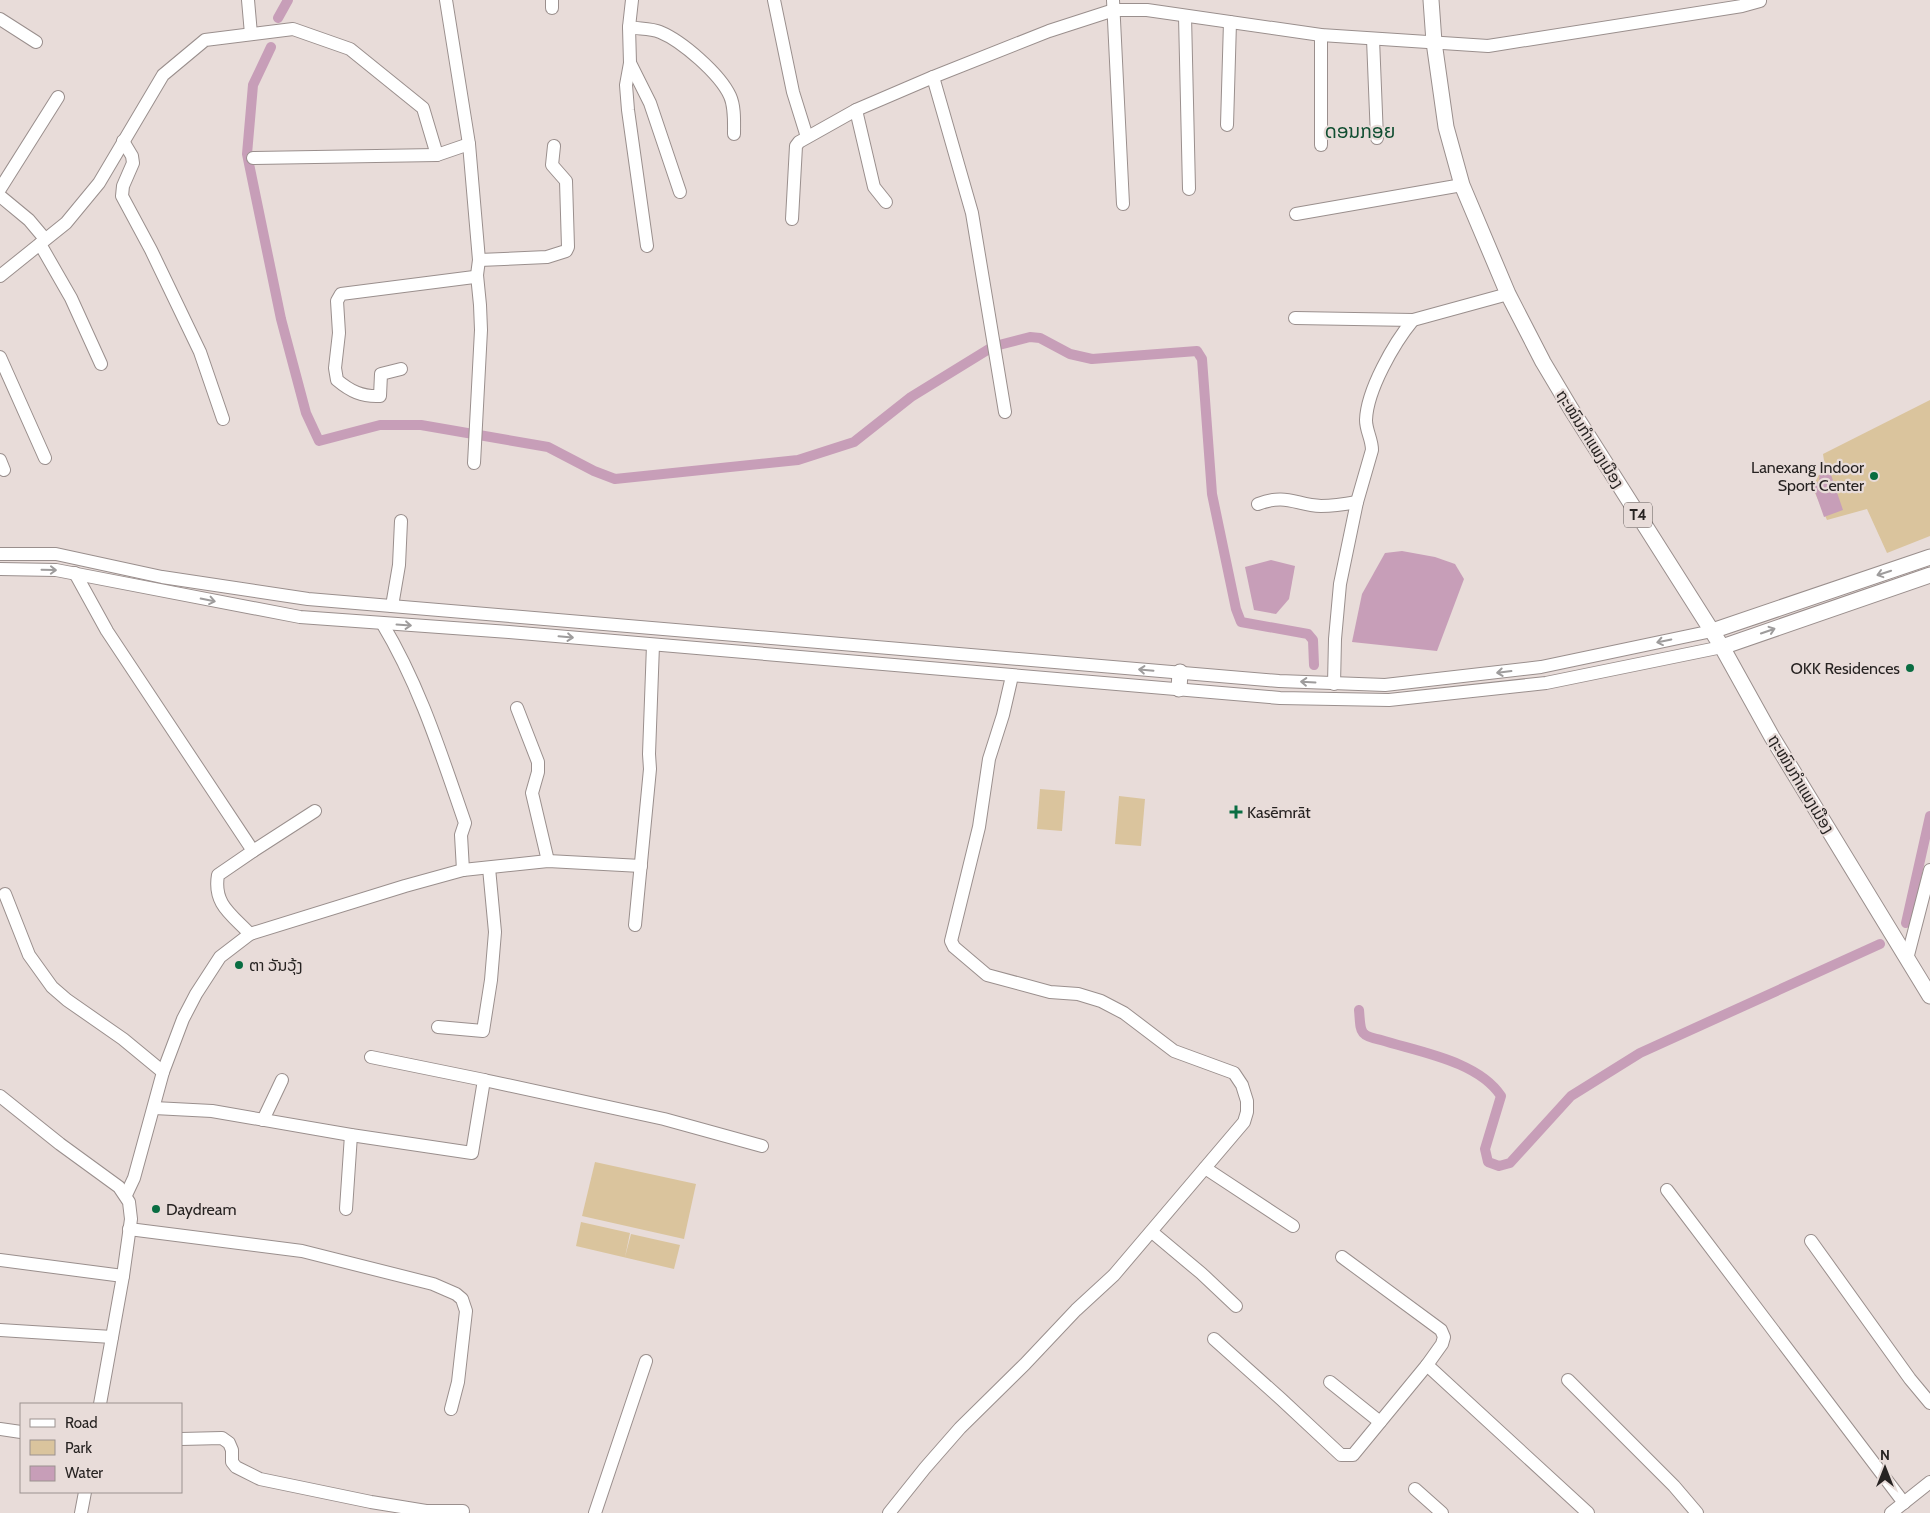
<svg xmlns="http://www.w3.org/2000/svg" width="1930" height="1513" font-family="Cabin,'Noto Sans Lao',sans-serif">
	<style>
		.green { fill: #dac49d }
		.water { fill: #c79eb8 }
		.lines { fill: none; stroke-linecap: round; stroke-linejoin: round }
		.canal { stroke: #c79eb8; stroke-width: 10 }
		.minor-casing { stroke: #9a8f8d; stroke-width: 14 }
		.major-casing { stroke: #9a8f8d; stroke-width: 17 }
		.minor { stroke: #fff; stroke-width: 12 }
		.major { stroke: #fff; stroke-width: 15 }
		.oneway { stroke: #9e9c9c }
		.poi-dot { fill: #096d42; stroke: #e8dcd9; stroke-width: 2 }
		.labels { text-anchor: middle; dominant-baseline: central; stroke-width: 4.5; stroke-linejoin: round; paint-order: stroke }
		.shield { fill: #e8dcd9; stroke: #615a59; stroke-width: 1 }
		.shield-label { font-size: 15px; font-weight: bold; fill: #272322 }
		.street-label { font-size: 16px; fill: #272322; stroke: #e8dcd9 }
		.poi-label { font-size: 16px; fill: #272322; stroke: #e8dcd9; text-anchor: start }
		.quarter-label { font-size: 19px; fill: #104e31; stroke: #e8dcd9 }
	</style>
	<rect width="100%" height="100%" fill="#e8dcd9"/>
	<g class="green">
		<path d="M1930 400V536L1887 553 1867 509 1827 520 1812 486C1818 480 1818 472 1825 467L1823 454Z"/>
		<path d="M1040 789 1065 791 1062 831 1037 829Z"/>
		<path d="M1119 796 1145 799 1141 846 1115 844Z"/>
		<path d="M595 1162 696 1184 684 1239 582 1216Z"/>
		<path d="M581 1222 630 1233 625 1257 631 1234 680 1245 674 1269 576 1246Z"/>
	</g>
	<g class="water">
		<path d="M1829 469 1843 510 1824 517 1813 486 1819 481 1820 472Z"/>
		<path d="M1402 551 1435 557 1455 564 1464 579 1437 651 1352 642 1362 594 1385 553Z"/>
		<path d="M1271 560 1295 566 1289 599 1276 614 1254 610 1245 567Z"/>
	</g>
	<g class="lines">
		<g class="canal">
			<path d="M278 18 288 0"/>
			<path d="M271 47 253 85 247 154 281 319 306 413 319 441 380 425H421L548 447 594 471 615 479 798 460 854 442 911 397 989 349"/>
			<path d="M999 345 1030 337 1040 338 1070 354 1092 359 1197 351 1202 359 1212 494 1236 609 1241 622 1308 634 1313 640 1314 665"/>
			<path d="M1906 923 1930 816"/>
			<path d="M1359 1010C1361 1031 1358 1036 1381 1040 1419 1052 1478 1061 1501 1096L1485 1149 1488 1162 1499 1166 1510 1163 1571 1096 1640 1053 1880 944"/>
		</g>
		<defs>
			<g id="minor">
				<path d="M248 0 251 34"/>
				<path d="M446 0 469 144 479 260 477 275 480 305 481 330 474 463"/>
				<path d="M552 0V8"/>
				<path d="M632 0 629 27 630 63 626 85 628 110 647 246"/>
				<path d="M774 0 793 92 807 137"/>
				<path d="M1113 0 1123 204"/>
				<path d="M1185 16 1189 189"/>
				<path d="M0 19 36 42"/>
				<path d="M629 27C639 29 651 28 660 32 682 41 720 74 730 96 735 107 734 122 734 134"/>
				<path d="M1321 35V145"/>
				<path d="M1373 39 1377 138"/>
				<path d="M630 63 650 103 680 192"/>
				<path d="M933 77 972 213 1005 412"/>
				<path d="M856 110 874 187 886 202"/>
				<path d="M1227 125 1230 22"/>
				<path d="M123 141 132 156 133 163 123 186 122 196 151 250 200 352 223 419"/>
				<path d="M253 158 437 155"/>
				<path d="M0 189 58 97"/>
				<path d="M0 196 29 220 45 239"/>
				<path d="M1296 214 1462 185"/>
				<path d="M792 219 796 146 799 142 856 110 933 77 1049 31 1114 10H1147L1321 35 1488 46 1742 6 1760 1"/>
				<path d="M40 244 71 298 101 364"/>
				<path d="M479 260 547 257 566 251 568 247 566 181 552 165 554 146"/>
				<path d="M0 276 66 223 99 183 163 75 205 40 293 29 350 49 423 108 437 155 469 144"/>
				<path d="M1295 318 1413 320 1508 294"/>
				<path d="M0 357 45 458"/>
				<path d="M401 369 381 374 380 396C362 397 350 391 337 380L335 368 339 333 337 301 341 294 474 277 477 275"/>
				<path d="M0 460 4 470"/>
				<path d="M1258 504C1286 493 1296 505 1321 506 1333 506 1346 504 1357 502"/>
				<path d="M0 554H56L162 577 308 599 1279 681 1385 685 1541 667 1712 631"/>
				<path d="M0 569 56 570 300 617 509 632 1280 698 1389 700 1546 683 1722 647"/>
				<path d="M75 573 107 631 253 851 218 875C213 904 231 914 250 934"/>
				<path d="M392 606 399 565 401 521"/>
				<path d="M382 623C420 686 441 754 465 823L461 835 463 870"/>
				<path d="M1334 684 1335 639 1340 584 1357 502 1372 450C1372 439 1366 431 1366 420 1367 390 1394 343 1413 320"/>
				<path d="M517 708 538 762V772L532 793 548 861"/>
				<path d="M253 851 315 811"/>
				<path d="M5 894 29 955 52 987 67 1000 123 1039 163 1072"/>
				<path d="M635 925 650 769 649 754 653 645"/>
				<path d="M1907 959 1930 870"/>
				<path d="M438 1027 483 1031 491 980 495 932 489 868"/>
				<path d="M484 1080 664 1119 762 1146"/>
				<path d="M0 1096 60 1144 119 1187 129 1202 131 1219 123 1276 100 1404"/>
				<path d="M154 1108 212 1111 351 1135 472 1153 484 1080 371 1057"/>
				<path d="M263 1120 282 1080"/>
				<path d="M1205 1168 1293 1226"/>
				<path d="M1667 1190 1904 1503"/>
				<path d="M126 1195 134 1178 163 1072 183 1019 196 994 220 957 250 934 405 886 463 870 548 861 641 866"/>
				<path d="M346 1209 351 1135"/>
				<path d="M129 1229 302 1251 433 1284 456 1294 462 1299 466 1311 458 1382 451 1409"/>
				<path d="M1152 1232 1201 1273 1236 1306"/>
				<path d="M1811 1241 1910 1379 1930 1403"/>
				<path d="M0 1260 123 1276"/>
				<path d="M0 1330 112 1337"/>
				<path d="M1214 1339 1281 1399 1341 1455H1353L1427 1365 1442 1344 1444 1337 1441 1330 1342 1257"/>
				<path d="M1427 1365 1588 1513"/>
				<path d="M1568 1380 1674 1486 1697 1513"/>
				<path d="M1330 1382 1380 1422"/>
				<path d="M0 1429 21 1432"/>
				<path d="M181 1439 222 1438 229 1443 232 1450V1462L236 1467 260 1479 371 1502 426 1511H463"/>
				<path d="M1415 1489 1442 1513"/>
				<path d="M81 1513 85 1492"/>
				<path d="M595 1513 646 1361"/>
				<path d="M889 1513 925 1468 960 1428 1025 1364 1076 1310 1114 1275 1244 1122 1247 1112V1101L1242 1085 1234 1073 1174 1051 1124 1013 1101 1001 1078 994 1050 992 987 975 954 947 951 941 979 827 989 759 1003 715 1012 676"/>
				<path d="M1891 1513 1930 1482"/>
			</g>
			<g id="major">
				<path d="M1431 0 1434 42 1446 127 1462 185 1508 294 1543 362 1571 409 1722 647 1772 737 1930 996"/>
				<path d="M1712 631 1930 557"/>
				<path d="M1722 647 1930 575"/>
				<path d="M1179 689 1180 672"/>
			</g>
		</defs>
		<use href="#minor" class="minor-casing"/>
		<use href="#major" class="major-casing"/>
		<use href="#minor" class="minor"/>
		<use href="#major" class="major"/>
	</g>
	<defs><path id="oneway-shaft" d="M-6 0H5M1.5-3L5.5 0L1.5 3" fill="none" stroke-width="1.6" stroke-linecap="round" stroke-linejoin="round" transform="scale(1.25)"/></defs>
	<g class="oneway">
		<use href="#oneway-shaft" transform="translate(49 570) rotate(1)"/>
		<use href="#oneway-shaft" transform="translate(1884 573) rotate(162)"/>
		<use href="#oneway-shaft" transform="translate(208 600) rotate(11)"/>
		<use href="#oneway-shaft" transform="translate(404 625) rotate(4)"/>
		<use href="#oneway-shaft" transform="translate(1768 631) rotate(-19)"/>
		<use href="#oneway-shaft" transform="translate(566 637) rotate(5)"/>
		<use href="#oneway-shaft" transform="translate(1664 641) rotate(168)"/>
		<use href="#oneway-shaft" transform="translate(1146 670) rotate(-175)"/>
		<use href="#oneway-shaft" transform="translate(1504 672) rotate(173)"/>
		<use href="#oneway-shaft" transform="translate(1308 682) rotate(-177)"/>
	</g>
	<g class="poi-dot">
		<circle cx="1874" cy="476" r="5"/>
		<circle cx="1910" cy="668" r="5"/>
		<path d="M1233.5 804.5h5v5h5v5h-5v5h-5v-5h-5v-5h5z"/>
		<circle cx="239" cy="965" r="5"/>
		<circle cx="156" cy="1209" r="5"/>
	</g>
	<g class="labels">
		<rect class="shield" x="1624" y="502.5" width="28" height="25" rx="4"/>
		<g class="shield-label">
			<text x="1638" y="515">T4</text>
		</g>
		<g class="street-label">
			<text transform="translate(1590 439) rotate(58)">ຖະໜົນກຳແພງເມືອງ</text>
			<text transform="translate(1801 784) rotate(59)">ຖະໜົນກຳແພງເມືອງ</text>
		</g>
		<g class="poi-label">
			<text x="1864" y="467" text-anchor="end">Lanexang Indoor<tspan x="1864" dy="18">Sport Center</tspan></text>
			<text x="1900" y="668" text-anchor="end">OKK Residences</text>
			<text x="1247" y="812">Kasēmrāt</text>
			<text x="249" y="965">ຕາ ວັນວຸ້ງ</text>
			<text x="166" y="1209">Daydream</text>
		</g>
		<g class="quarter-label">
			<text x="1360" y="131">ດອນກອຍ</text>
		</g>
	</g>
	<rect x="20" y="1403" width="162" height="90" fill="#e8dcd9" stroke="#9b9290"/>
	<rect x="30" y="1419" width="25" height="8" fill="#ffffff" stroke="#9b9290"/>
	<text x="65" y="1428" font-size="15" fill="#272322">Road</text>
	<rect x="30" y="1440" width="25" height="15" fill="#dac49d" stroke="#9b9290"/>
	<text x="65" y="1453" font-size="15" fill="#272322">Park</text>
	<rect x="30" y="1466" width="25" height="15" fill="#c79eb8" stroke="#9b9290"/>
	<text x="65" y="1478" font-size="15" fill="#272322">Water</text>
	<g transform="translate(1885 1468)" stroke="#e8dcd9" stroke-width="4" paint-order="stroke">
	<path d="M0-4L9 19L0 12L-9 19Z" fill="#272322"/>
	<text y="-8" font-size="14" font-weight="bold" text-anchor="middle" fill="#272322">N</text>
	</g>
</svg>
